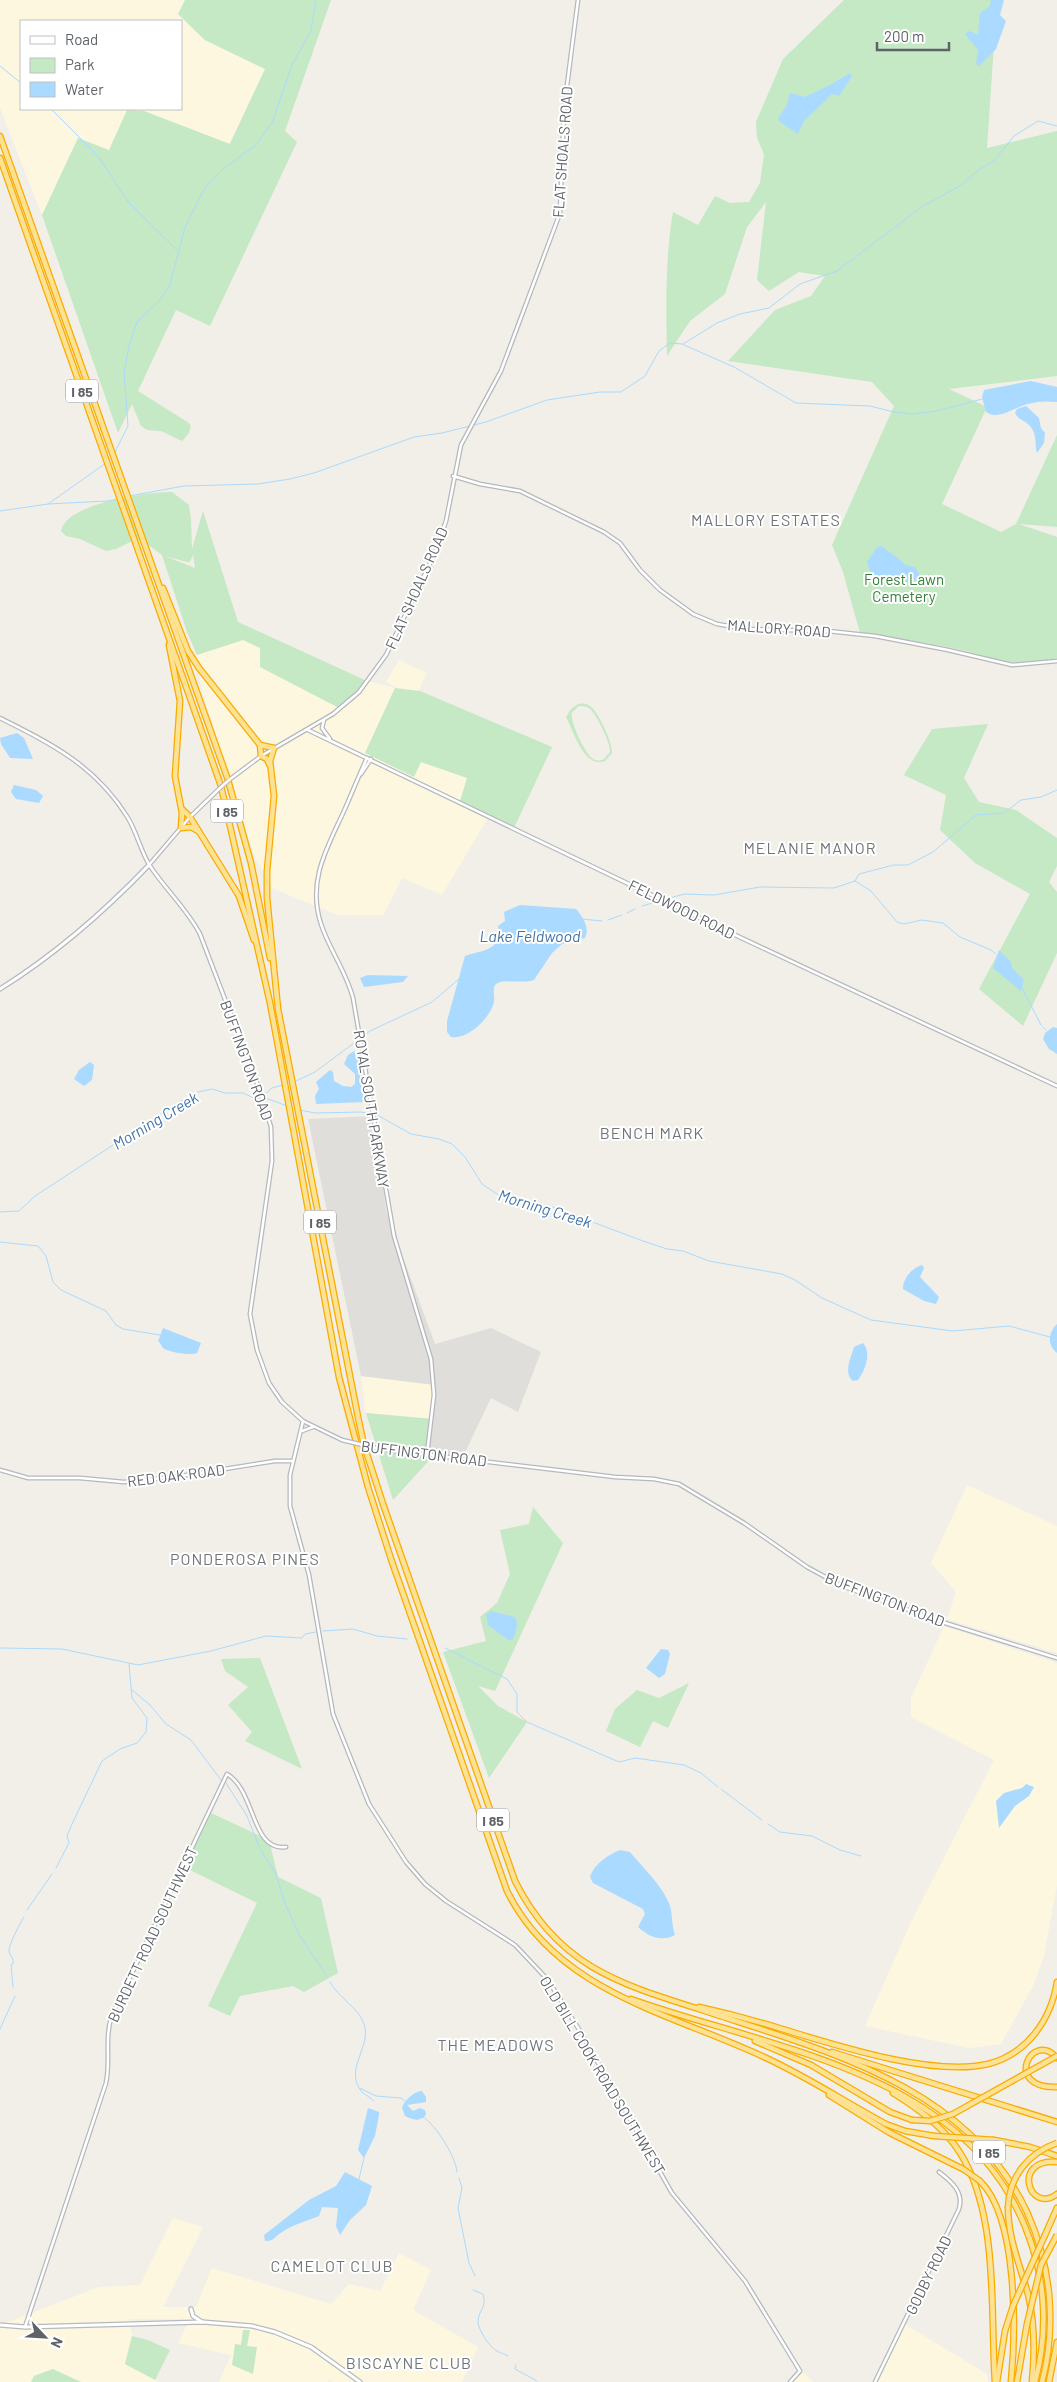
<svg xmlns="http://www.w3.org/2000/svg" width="1057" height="2382" font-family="Barlow,sans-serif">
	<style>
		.commercial { fill: #fef7e0; fill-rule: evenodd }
		.industrial { fill: #e0deda }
		.green { fill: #c5e8c5; fill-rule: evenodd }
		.water { fill: #aadaff }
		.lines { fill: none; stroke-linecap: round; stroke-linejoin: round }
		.stream { stroke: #aadaff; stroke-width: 1 }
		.tertiary-casing { stroke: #b5b8bc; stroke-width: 5 }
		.secondary-casing { stroke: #b6babf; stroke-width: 5.5 }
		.motorway-casing { stroke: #f9ab00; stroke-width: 7 }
		.tertiary { stroke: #fff; stroke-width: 2.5 }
		.secondary { stroke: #fff; stroke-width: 3 }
		.motorway { stroke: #fde293; stroke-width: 4.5 }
		.tertiary-bridge-casing { stroke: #b5b8bc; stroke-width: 5; stroke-linecap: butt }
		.motorway-bridge-casing { stroke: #f9ab00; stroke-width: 7; stroke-linecap: butt }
		.tertiary-bridge { stroke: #fff; stroke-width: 2.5 }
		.motorway-bridge { stroke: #fde293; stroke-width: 4.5 }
		.labels { text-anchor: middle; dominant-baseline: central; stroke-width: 4; stroke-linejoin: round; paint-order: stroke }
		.shield { fill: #fff; stroke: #8f9295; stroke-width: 1 }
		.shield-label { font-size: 14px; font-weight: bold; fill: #5f6368 }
		.street-label { font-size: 15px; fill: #5f6368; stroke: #fff }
		.park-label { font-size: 15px; fill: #348238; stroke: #fff }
		.neighbourhood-label { font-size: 16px; letter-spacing: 1px; fill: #70757a; stroke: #fff }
		.water-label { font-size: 16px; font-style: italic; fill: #4174aa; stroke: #fff }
	</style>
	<rect width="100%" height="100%" fill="#f1efe8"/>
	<g class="commercial">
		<path d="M0 0H185L178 14 204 40 265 69 229 144 144 111H127L109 151 78 138 42 215 0 108ZM21 21H181V109H21Z"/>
		<path d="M243 640 260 648V667L367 681 395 688 365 753 414 776 421 762 467 778 489 816 442 895 402 878 383 915H338L274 889 255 858 202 690 197 655Z"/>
		<path d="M399 660 427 673 403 721 386 712 398 688 386 682Z"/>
		<path d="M361 1376 435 1385 433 1419 366 1413Z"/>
		<path d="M967 1485 1057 1526V1653L947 1619 956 1592 931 1563Z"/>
		<path d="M944 1626 1057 1663V1885L1044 1956 1033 1986 1001 2044 969 2048 865 2026 911 1922 994 1760 911 1717V1698Z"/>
		<path d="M173 2218 203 2227 163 2307H196L212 2268 331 2304 349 2284 380 2291 399 2253 431 2270 413 2310 478 2347 462 2382H333L329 2379 328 2382H219L231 2355 178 2343 186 2327 183 2319H129L132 2336 125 2364 159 2382H81L53 2369 34 2376 31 2382H0V2325L99 2287 140 2285Z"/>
		<path d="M901 2322 987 2374 988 2382H875Z"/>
		<path d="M801 2370 813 2382H791Z"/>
	</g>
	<path class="industrial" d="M374 1116 386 1211 435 1344 491 1328 541 1352 518 1412 491 1398 460 1463 424 1453 433 1419 435 1385 361 1376 308 1119Z"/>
	<g class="green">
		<path d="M185 0H331L285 131 297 142 210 326 176 310 138 391 189 423 191 426 189 433 182 441 161 431 147 430 141 426 132 404 118 433 42 215 78 138 109 150 127 110 144 111 230 144 265 69 205 40 178 14Z"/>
		<path d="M844 0H997L987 148 1057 131V376L949 389 987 407 942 504 1001 532 1016 524 1057 435V527L1019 524 1057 537V658C1008 670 993 656 948 647 919 641 889 638 860 633L843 572 832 545 894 406 872 382 728 361 775 310 811 296 825 276 799 272 769 291 757 280 766 202 747 227 725 294 690 321 667 356C666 307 665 260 673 212L698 225 715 196 730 203 749 202 760 183 764 154 757 138 756 122 783 59Z"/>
		<path d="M172 492 189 505 191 519 192 549 203 511 238 622 367 681 354 700 341 709 260 667V648L243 640 197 655 187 632 162 555 143 541H132L116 549 106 551 80 539 66 536 61 531C66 503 148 492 172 492ZM193 555 195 568 165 556 187 562H190Z"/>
		<path d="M395 688 420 691 552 747 514 828 460 801 467 778 421 762 414 777 365 753Z"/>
		<path d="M578 704C582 703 586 703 590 706 598 711 613 744 612 753L605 761C584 769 574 732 566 717L571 709ZM579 706C583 706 587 706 590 709 597 715 611 744 610 752L604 759C600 761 597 761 593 759 585 754 569 720 572 712Z"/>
		<path d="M988 724 964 778 979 802 1016 810 1057 838V866L1049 882 1057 892V953L1023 1026 979 989 1030 894 975 863 940 830 946 795 904 775 932 729Z"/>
		<path d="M366 1413 433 1419 425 1452 434 1455 393 1500Z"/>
		<path d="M533 1507 563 1543 495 1691 478 1686 498 1706 527 1722 489 1778 443 1652 486 1641 480 1617 497 1603 510 1574 500 1530 529 1524Z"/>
		<path d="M260 1658 302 1769 245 1741 252 1732 228 1705 248 1687 225 1671 221 1659Z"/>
		<path d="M689 1683 668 1728 653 1721 640 1747 606 1731 615 1709 637 1690 659 1698Z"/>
		<path d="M209 1812 269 1840 278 1877 321 1898 338 1973 304 1992 293 1986 240 1996 230 2016 208 2006 257 1903 184 1867Z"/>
		<path d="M243 2330H250L247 2346 257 2347 253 2374 232 2365 235 2344 241 2345Z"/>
		<path d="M132 2336 148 2340 170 2350 155 2380 125 2364Z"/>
		<path d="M53 2369 81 2382H31L34 2376Z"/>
	</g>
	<g class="water">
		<path d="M991 0H1004L1000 15 1006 21 996 49 979 66 976 64 978 50 965 34 969 31 978 35 980 13 990 6Z"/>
		<path d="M850 73 852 76 839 96 832 94 804 121 798 134 780 122 778 118 787 105 790 93 805 97 830 85Z"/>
		<path d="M1031 381 1057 387V402C1047 401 1038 401 1028 404 1015 407 998 421 986 412L982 397 984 390Z"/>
		<path d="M1026 406 1039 418 1041 428 1045 433 1044 443 1037 453C1034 444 1038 435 1030 426 1025 420 1019 421 1015 413L1017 409Z"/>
		<path d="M882 546 906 565 915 567 925 585 911 579 904 584H895L893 577 889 574 885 576 881 584H874L867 562 877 547Z"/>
		<path d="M17 733 24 738 33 759 10 758 1 744 0 738Z"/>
		<path d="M14 785 36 790 43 796 39 803 16 799 11 792Z"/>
		<path d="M520 905 576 909C583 917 590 928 585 938L562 944 552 953 534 980C522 984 503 978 496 984 492 987 495 997 494 1002 490 1018 468 1040 451 1037L447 1032V1021L465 956C478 951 494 952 500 936L498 926 505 921 504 912Z"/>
		<path d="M999 950 1011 962 1012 968 1024 980 1021 991 993 968Z"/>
		<path d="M368 975 408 976 403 982 364 987 360 978Z"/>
		<path d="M1053 1027 1057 1028V1054L1049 1049 1043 1039 1045 1033Z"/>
		<path d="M354 1051 357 1057 364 1102 316 1104 315 1096 319 1089 316 1082 330 1070 333 1072 334 1081 343 1086 351 1087 355 1084V1074L344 1064 348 1055Z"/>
		<path d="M90 1062 94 1065 92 1080 84 1086 74 1079 79 1070Z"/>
		<path d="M922 1265 924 1268 920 1277 939 1297 936 1304 924 1301 903 1289C903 1278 912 1268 922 1265Z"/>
		<path d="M1057 1324V1353C1047 1345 1048 1333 1057 1324Z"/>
		<path d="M163 1328 201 1343 197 1353C191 1356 168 1352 163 1348 161 1346 161 1343 158 1341Z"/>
		<path d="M863 1343C872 1353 865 1371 858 1380L853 1381C843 1373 851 1358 854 1347Z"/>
		<path d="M491 1611 515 1617C519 1624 516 1634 512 1640H508L488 1625 486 1615Z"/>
		<path d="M661 1649 668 1650 670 1654 665 1674 659 1678 646 1668Z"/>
		<path d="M1026 1784 1034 1787 1029 1796 1015 1806 999 1828 996 1801 1004 1793 1022 1788Z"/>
		<path d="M620 1850 630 1852C643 1868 660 1883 669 1903 673 1913 671 1924 675 1935 661 1942 649 1937 638 1927L645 1914 643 1909 593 1883 590 1877C594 1864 608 1855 620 1850Z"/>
		<path d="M422 2091 426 2097V2102L407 2105 413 2111 420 2108 425 2110 426 2115C419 2122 413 2120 405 2116L402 2108C404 2101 414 2091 422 2091Z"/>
		<path d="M368 2108 379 2112V2115L375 2136 364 2158 358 2150Z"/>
		<path d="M345 2172 372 2186 366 2205 350 2220 340 2235 336 2226 338 2208 322 2207 319 2216C307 2221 294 2224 282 2232 275 2236 273 2242 265 2241L264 2235 309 2200 336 2186Z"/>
	</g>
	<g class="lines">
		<g class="stream">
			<path d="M0 66 21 83"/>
			<path d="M51 109 98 156 129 203 178 251"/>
			<path d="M683 344 717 323 740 314 769 308 800 284 837 271 923 206 958 187 980 169 994 161 1014 136 1038 121 1057 126"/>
			<path d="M115 452 128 426 124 372 129 346 137 322 160 300 170 285 185 227 204 189 224 168 255 146 272 123 292 65 311 31 316 0"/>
			<path d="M129 496 184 486 258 484 290 479 314 473 414 437 442 433 486 422 547 400 600 392H621L645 376 659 351 670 343 682 344 734 367 796 403 870 406 894 412 912 414 937 411 982 399"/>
			<path d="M48 504 106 463"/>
			<path d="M0 511 48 504 107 501 118 499"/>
			<path d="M855 881 871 891 897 922 904 924 922 920 943 923 960 937 991 950 996 954"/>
			<path d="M665 899 685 894 714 895 760 887 834 888 855 881 859 874 894 865H908L933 852 976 815 1004 813 1021 800 1041 797 1057 790"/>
			<path d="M642 906 660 901"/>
			<path d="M627 913 635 909"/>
			<path d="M582 919 602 921"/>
			<path d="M608 920 622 915"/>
			<path d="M1022 988 1041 1025"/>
			<path d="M1043 1027 1046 1030"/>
			<path d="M294 1082 315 1072 370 1031 432 1002 459 979"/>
			<path d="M263 1096 272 1088 283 1085"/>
			<path d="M300 1110 315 1113 361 1112 379 1116 411 1134 439 1139 452 1144 465 1157 482 1184 503 1198 527 1205 550 1206 643 1241 667 1249 683 1251 709 1261 782 1274 795 1280 822 1298 871 1320 953 1331 1009 1326 1050 1337"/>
			<path d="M0 1212 19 1211 35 1196 179 1102 198 1092 212 1089 225 1093H243L256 1099 263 1097 287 1106"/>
			<path d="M0 1242 38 1246 46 1256 53 1282 61 1290 106 1311 116 1325 123 1329 160 1335"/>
			<path d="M323 1631 353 1629 377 1636 407 1639"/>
			<path d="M0 1648 62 1649 138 1665 211 1651 266 1636 302 1638 305 1634 316 1632"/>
			<path d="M445 1648 507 1679 517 1694V1712L527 1722 619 1762 635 1758 684 1765 701 1773 718 1787"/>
			<path d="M132 1690 150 1705 166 1724 191 1740 221 1780"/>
			<path d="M226 1783 247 1816 260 1849 276 1874 286 1906 300 1936 327 1976"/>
			<path d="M721 1789 762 1820"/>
			<path d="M768 1824 780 1832 812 1836 840 1850 861 1856"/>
			<path d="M56 1868 69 1843 67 1836 72 1824 102 1761 120 1749 137 1743 146 1732 147 1718 132 1698 129 1664"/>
			<path d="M27 1910 52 1874"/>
			<path d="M330 1982C339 1998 358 2007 364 2024 372 2047 343 2070 362 2092 365 2095 370 2097 374 2101"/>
			<path d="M13 1987 11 1965 13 1964C14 1958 11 1957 9 1952 8 1946 20 1923 24 1917"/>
			<path d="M0 2029 15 1996"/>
			<path d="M360 2088 376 2096 401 2098 405 2101"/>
			<path d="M423 2117C436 2125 456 2157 457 2172"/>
			<path d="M459 2178 462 2188 458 2208 469 2263 475 2276"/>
			<path d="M359 2179 364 2158"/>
			<path d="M473 2290 483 2294C487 2308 479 2309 478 2321 477 2328 490 2348 497 2351 500 2353 505 2354 508 2356"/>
			<path d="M516 2365 515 2369 537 2381"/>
		</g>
		<defs>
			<g id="tertiary">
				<path d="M453 476 480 484 520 491 604 532 620 543 640 570 660 590 693 614 717 624 746 629 828 631 875 636 948 650 1012 665 1057 661"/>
				<path d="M0 718C52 744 96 766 128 818 137 833 141 852 150 866 166 890 187 909 200 934L260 1091 271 1127 272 1161 250 1314 257 1350 269 1383 282 1402 303 1421 342 1440"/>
				<path d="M324 720 322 728 330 739"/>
				<path d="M308 730 733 934 1057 1086"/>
				<path d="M367 758C359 775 352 793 344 811 327 848 307 881 321 924 329 949 346 971 353 998L394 1236 431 1359 434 1395 427 1454"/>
				<path d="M361 774 371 759"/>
				<path d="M229 780 261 756 333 714 359 692 386 655 435 553 446 521 461 445 501 371 560 213 564 109 578 0"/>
				<path d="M149 865 190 817 219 789"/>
				<path d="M303 1421 290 1475V1506L309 1575 333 1714 369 1804 406 1862 425 1884 446 1901 515 1945 548 1980 580 2031 672 2193 745 2281 800 2371 790 2382"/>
				<path d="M302 1431 313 1427"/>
				<path d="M380 1449 615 1477 654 1479 679 1484 744 1523 807 1567 842 1586 942 1622 1057 1658"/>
				<path d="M0 1470 28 1478H80L124 1482 174 1477 275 1461H293"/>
				<path d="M25 2327 106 2083C111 2060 104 2038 112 2015L227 1774C256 1791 251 1852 286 1847"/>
				<path d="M875 2382 959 2209C964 2192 952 2182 939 2172"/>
			</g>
			<g id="secondary">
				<path d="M0 989C56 954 104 912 149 865"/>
				<path d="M191 2309 193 2316 202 2322"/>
				<path d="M0 2325 25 2327 203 2322 252 2326 275 2332 311 2347 360 2382"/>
			</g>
			<g id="motorway">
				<path d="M0 136 228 780 251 863 270 958"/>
				<path d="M0 158 221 786 270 1003 339 1377 368 1487 391 1559 507 1891C557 1992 670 2013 764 2057 806 2076 845 2102 886 2124L905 2131 934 2136"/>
				<path d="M163 588 188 651 199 668 260 745 261 756 267 759 269 764"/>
				<path d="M169 645 180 701 175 776 182 813 181 828 191 827 198 831"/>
				<path d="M260 745 274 748 270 761 274 796 267 871V898L278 1009 358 1417 364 1445 383 1504 515 1881C558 1967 620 1984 705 2011 826 2051 968 2086 1027 2212 1051 2265 1057 2325 1042 2382"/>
				<path d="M183 810 190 817 239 896 254 940"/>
				<path d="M631 1999C774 2050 971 2072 1029 2237 1046 2283 1048 2334 1035 2382"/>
				<path d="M699 2007C726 2013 753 2020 779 2028 835 2045 932 2077 988 2064 1027 2054 1051 2020 1057 1982"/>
				<path d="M755 2041 811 2065 890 2112 912 2120"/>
				<path d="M832 2052 1057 2122"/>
				<path d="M1057 2058C1032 2029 1002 2089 1057 2087"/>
				<path d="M893 2093C916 2107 937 2122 954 2144 1000 2205 990 2309 995 2382"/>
				<path d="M829 2095 890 2133 963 2169"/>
				<path d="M994 2140 1030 2147 1057 2156"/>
				<path d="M1057 2162C1011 2158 1029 2215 1057 2194"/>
				<path d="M980 2181C1018 2218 1016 2332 1011 2382"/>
				<path d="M1008 2208C1008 2237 1020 2266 1028 2294 1035 2324 1035 2352 1032 2382"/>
				<path d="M1045 2235 1057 2208"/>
				<path d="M997 2382 1005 2331"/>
				<path d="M1017 2382 1027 2324"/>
				<path d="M1049 2382 1057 2342"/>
			</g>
		</defs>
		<use href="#tertiary" class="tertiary-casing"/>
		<use href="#secondary" class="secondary-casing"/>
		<use href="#motorway" class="motorway-casing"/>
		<use href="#tertiary" class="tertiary"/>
		<use href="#secondary" class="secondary"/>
		<use href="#motorway" class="motorway"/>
		<defs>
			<g id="tertiary-bridge">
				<path d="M219 789 229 780"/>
				<path d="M342 1440 380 1449"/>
			</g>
			<g id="motorway-bridge">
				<path d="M912 2120 930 2121 953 2114 1057 2056"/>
				<path d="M934 2136 994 2140"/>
				<path d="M963 2169 980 2181"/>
				<path d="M1008 2208C1009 2177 1028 2153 1057 2143"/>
				<path d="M1027 2324 1041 2265 1057 2235"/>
				<path d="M1005 2331 1013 2306 1045 2235"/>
			</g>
		</defs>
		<use href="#tertiary-bridge" class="tertiary-bridge-casing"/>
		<use href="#motorway-bridge" class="motorway-bridge-casing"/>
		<use href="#tertiary-bridge" class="tertiary-bridge"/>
		<use href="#motorway-bridge" class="motorway-bridge"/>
	</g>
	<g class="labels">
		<g class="shield">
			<rect x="66" y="379.5" width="32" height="23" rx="4"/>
			<rect x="211" y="799.5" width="32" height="23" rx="4"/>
			<rect x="304" y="1210.5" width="32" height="23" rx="4"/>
			<rect x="477" y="1808.5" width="32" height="23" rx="4"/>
			<rect x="973" y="2140.5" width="32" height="23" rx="4"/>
		</g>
		<g class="shield-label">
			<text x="82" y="391">I 85</text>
			<text x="227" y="811">I 85</text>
			<text x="320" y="1222">I 85</text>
			<text x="493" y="1820">I 85</text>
			<text x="989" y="2152">I 85</text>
		</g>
		<g class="street-label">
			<text transform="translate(562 152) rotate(-86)">FLAT SHOALS ROAD</text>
			<text transform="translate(416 588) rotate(-66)">FLAT SHOALS ROAD</text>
			<text transform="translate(779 628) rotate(4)">MALLORY ROAD</text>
			<text transform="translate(682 909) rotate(26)">FELDWOOD ROAD</text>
			<text transform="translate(247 1060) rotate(70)">BUFFINGTON ROAD</text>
			<text transform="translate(372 1109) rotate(81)">ROYAL SOUTH PARKWAY</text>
			<text transform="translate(424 1453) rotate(7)">BUFFINGTON ROAD</text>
			<text transform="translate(176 1475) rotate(-7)">RED OAK ROAD</text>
			<text transform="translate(885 1599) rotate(21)">BUFFINGTON ROAD</text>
			<text transform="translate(152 1934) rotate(-65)">BURDETT ROAD SOUTHWEST</text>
			<text transform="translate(603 2075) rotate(59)">OLD BILL COOK ROAD SOUTHWEST</text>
			<text transform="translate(928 2275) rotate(-64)">GODBY ROAD</text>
		</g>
		<g class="park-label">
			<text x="904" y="579">Forest Lawn<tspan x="904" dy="17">Cemetery</tspan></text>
		</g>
		<g class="neighbourhood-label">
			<text x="766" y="519">MALLORY ESTATES</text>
			<text x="810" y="847">MELANIE MANOR</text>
			<text x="652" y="1132">BENCH MARK</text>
			<text x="245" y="1558">PONDEROSA PINES</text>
			<text x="496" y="2044">THE MEADOWS</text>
			<text x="332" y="2265">CAMELOT CLUB</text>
			<text x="409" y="2362">BISCAYNE CLUB</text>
		</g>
		<g class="water-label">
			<text x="530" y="935">Lake Feldwood</text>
			<text transform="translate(155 1120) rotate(-31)">Morning Creek</text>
			<text transform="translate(545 1208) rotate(17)">Morning Creek</text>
		</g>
	</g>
	<rect x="20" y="20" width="162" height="90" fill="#ffffff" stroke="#bfc1c3"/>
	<rect x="30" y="36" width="25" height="8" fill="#ffffff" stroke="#bfc1c3"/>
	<text x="65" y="45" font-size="15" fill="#5f6368">Road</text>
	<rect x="30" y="58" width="25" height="15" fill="#c5e8c5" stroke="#bfc1c3"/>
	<text x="65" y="70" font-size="15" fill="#5f6368">Park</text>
	<rect x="30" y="82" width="25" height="15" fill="#aadaff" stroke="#bfc1c3"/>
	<text x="65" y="95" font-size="15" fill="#5f6368">Water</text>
	<g transform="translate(45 2337) rotate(115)" stroke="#ffffff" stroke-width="4" paint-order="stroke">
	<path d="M0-4L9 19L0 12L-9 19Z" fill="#5f6368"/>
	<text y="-8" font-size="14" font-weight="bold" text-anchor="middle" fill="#5f6368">N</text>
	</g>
	<path d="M877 42v8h72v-8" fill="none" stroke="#5f6368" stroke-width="2.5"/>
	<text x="884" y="42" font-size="15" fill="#5f6368" stroke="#ffffff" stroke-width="4" paint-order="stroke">200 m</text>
</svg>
